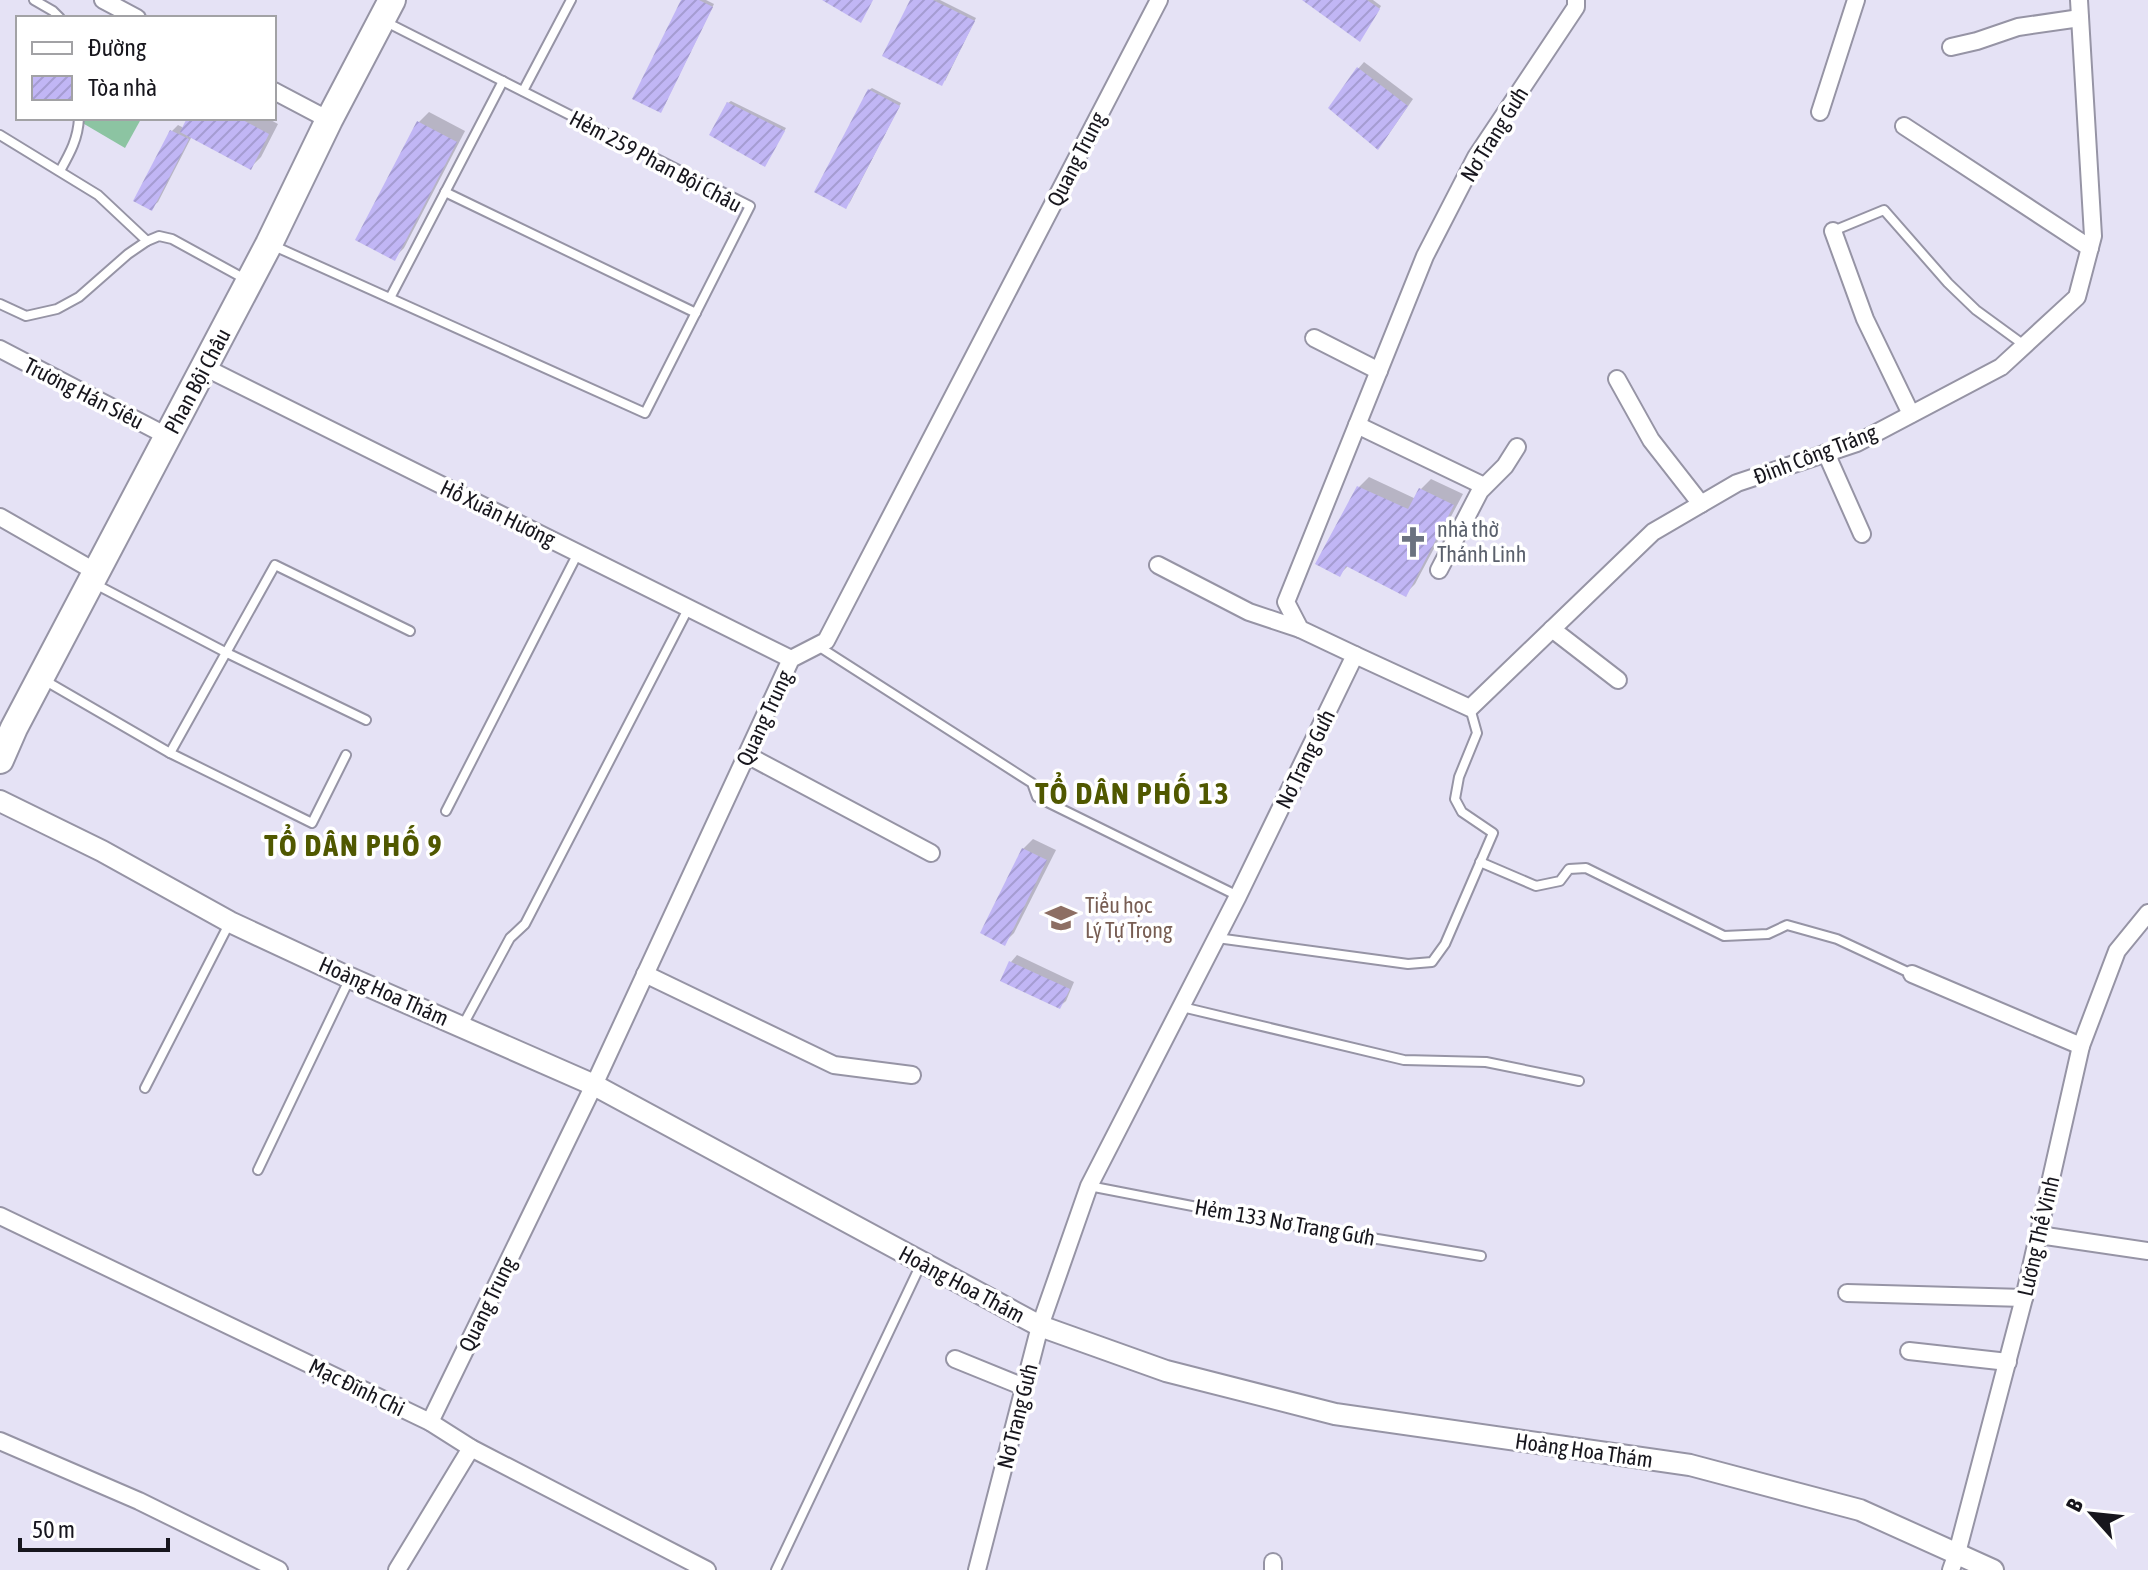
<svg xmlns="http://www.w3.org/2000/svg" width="2148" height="1570" font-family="'Asap Condensed',sans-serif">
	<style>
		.grass { fill: #8cc4a2 }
		.shadow { fill: #0003 }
		.building { fill: url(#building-hatch) }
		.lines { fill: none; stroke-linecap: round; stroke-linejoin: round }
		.service-casing { stroke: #9694a5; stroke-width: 12 }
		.minor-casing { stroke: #9694a5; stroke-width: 20 }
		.tertiary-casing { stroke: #9694a5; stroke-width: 24 }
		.primary-casing { stroke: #9694a5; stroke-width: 30 }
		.service { stroke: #fff; stroke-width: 8 }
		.minor { stroke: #fff; stroke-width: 16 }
		.tertiary { stroke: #fff; stroke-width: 20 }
		.primary { stroke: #fff; stroke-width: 26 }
		.labels { text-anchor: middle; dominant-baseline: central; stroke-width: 7; stroke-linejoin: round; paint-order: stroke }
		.street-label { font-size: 22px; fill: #17161d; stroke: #fff }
		.worship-label { font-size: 22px; fill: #5b616d; stroke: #fff; text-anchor: start }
		.education-label { font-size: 22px; fill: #785e54; stroke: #fff; text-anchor: start }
		.district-label { font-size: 30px; font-weight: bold; letter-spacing: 2px; fill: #505800; stroke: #fff }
	</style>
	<defs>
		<pattern id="building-hatch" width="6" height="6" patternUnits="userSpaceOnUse" patternTransform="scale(2)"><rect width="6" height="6" fill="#c1b6f5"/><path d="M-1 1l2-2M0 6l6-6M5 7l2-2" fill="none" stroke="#a59cd2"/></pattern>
	</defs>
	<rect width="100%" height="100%" fill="#e5e2f5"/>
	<path class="grass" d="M74 118H139L141 119 125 148Z"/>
	<g class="shadow">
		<path d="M683 0H706L714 4 663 108Z"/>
		<path d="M912 0H940L976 18 945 81Z"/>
		<path d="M1313 0H1373L1381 6 1362 37Z"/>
		<path d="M1364 62 1413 99 1384 141 1358 69Z"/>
		<path d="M872 88 901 103 849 204 869 90Z"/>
		<path d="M731 101 786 128 767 162 728 103Z"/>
		<path d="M429 112 465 131 404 248 394 258 357 239 419 122Z"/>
		<path d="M190 118H267L278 124 261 157 251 167 192 136 158 202 151 208 172 131 178 125 184 128Z"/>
		<path d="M1369 477 1416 499 1421 489 1431 479 1463 494 1415 584 1405 594 1349 565 1340 574 1359 487Z"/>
		<path d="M1033 839 1056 850 1014 933 1004 943 1023 849Z"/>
		<path d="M1017 955 1074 982 1066 1001 1059 1007 1002 980 1011 962Z"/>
	</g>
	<g class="building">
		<path d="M681 0H699L713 7 661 113 632 99Z"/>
		<path d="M822 0H873L861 23Z"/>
		<path d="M910 0H933L975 21 942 86 882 56Z"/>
		<path d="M1302 0H1367L1380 9 1360 42Z"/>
		<path d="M1357 67 1408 106 1378 150 1328 108Z"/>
		<path d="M868 89 900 106 846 209 814 192Z"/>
		<path d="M727 102 785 131 765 167 709 135Z"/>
		<path d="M187 118H239L269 134 251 170 180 132Z"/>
		<path d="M417 121 457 142 395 261 355 240Z"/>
		<path d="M170 130 189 139 152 211 133 201Z"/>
		<path d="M1357 486 1408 509 1419 488 1454 505 1406 597 1346 566 1340 577 1315 564Z"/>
		<path d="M1022 848 1047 860 1005 946 980 933Z"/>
		<path d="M1009 961 1070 989 1060 1009 1000 981Z"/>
	</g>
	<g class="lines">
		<defs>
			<g id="service">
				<path d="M34 0 53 11 60 18"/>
				<path d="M523 91 571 0"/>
				<path d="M0 135 98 195 147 241"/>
				<path d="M60 171C70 153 78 139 79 118"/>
				<path d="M445 192 696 313"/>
				<path d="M1833 231 1884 210 1948 283 1976 310 2024 345"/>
				<path d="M274 246 645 413 750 206 384 21"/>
				<path d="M390 298 503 81"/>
				<path d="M0 304 26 316 57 309 79 297 128 254 147 241 159 236 172 239 245 279"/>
				<path d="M95 584 227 653 366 720"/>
				<path d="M818 646 1032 783 1037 797 1238 896"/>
				<path d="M44 680 170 753 312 823 346 755"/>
				<path d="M170 753 275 565 410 631"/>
				<path d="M446 811 578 553"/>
				<path d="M1480 862 1536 886 1560 881 1569 869 1586 868 1724 936 1768 934 1787 925 1837 939 1912 974"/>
				<path d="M1217 938 1408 964 1432 962 1445 944 1493 833 1462 812 1455 799 1459 777 1477 733 1470 708"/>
				<path d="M1182 1007 1404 1060 1486 1062 1579 1081"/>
				<path d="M463 1025 510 938 525 924 688 609"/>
				<path d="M145 1088 230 922"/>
				<path d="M258 1170 349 980"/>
				<path d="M1089 1186 1280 1223 1481 1256"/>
				<path d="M776 1570 921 1264"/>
			</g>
			<g id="minor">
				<path d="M103 0 137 18"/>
				<path d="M1951 47 1977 41 2018 27 2080 18"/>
				<path d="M274 91 329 120"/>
				<path d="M1820 112 1856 0"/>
				<path d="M1904 126 2090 248"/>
				<path d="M1833 231 1865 319 1911 414"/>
				<path d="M1314 338 1379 371"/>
				<path d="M0 349 167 436"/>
				<path d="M204 367 791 659"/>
				<path d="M1617 379 1651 440 1701 504"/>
				<path d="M1357 425 1484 486"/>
				<path d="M1826 453 1862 534"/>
				<path d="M0 517 96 572"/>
				<path d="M1158 565 1249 612 1300 629"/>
				<path d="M1439 570 1480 491 1505 466 1517 447"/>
				<path d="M1552 629 1618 680"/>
				<path d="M1355 655 1470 708 1653 532 1737 483 1857 443 2001 367 2077 297 2093 236 2079 0"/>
				<path d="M747 755 931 853"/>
				<path d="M645 974 834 1065 912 1075"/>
				<path d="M1912 974 2081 1046"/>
				<path d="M0 1216 430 1422 471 1448 707 1570"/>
				<path d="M2039 1235 2148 1251"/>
				<path d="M1847 1293 2024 1298"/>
				<path d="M1909 1351 2008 1362"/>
				<path d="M955 1359 1024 1387"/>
				<path d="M430 1422 594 1085 791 659 826 641 1159 0"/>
				<path d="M0 1441 139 1501 279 1570"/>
				<path d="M397 1570 471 1448"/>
				<path d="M977 1570 1040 1326 1089 1186 1238 896 1355 655 1300 629 1286 602 1425 256 1476 157 1576 7V0"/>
				<path d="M1273 1570V1562"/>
				<path d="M1951 1570 1957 1553 2024 1298 2081 1046 2117 951 2148 913"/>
			</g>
			<path id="tertiary" d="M0 801 102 851 230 922 350 978 594 1085 1040 1326 1166 1371 1335 1414 1690 1465 1860 1510 1993 1570"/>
			<path id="primary" d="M0 760 14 728 269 244 329 120 392 0"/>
		</defs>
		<use href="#service" class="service-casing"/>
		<use href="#minor" class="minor-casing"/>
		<use href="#tertiary" class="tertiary-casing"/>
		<use href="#primary" class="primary-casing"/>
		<use href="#service" class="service"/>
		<use href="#minor" class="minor"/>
		<use href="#tertiary" class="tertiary"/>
		<use href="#primary" class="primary"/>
	</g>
	<defs>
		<symbol id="church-bare" viewBox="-9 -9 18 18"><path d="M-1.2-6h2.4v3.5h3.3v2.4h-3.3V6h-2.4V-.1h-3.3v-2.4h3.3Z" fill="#6b7280" stroke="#fff" stroke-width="2.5" paint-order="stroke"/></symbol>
		<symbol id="school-bare" viewBox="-9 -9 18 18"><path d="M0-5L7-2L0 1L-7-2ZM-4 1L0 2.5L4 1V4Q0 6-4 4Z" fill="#8d6e63" stroke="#fff" stroke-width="2.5" paint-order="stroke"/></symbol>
	</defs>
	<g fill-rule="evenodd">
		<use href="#church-bare" x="1391" y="520" width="44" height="44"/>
		<use href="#school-bare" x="1039" y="896" width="44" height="44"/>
	</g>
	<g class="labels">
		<g class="street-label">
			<text transform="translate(1494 134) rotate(-58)">Nơ Trang Gưh</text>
			<text transform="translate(1076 159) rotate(-63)">Quang Trung</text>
			<text transform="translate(656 161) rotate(28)">Hẻm 259 Phan Bội Châu</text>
			<text transform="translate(197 381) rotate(-62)">Phan Bội Châu</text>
			<text transform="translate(84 393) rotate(27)">Trương Hán Siêu</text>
			<text transform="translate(1815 454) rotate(-21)">Đinh Công Tráng</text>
			<text transform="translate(498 513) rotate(26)">Hồ Xuân Hương</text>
			<text transform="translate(764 718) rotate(-65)">Quang Trung</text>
			<text transform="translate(1305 759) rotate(-64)">Nơ Trang Gưh</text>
			<text transform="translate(384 991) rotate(24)">Hoàng Hoa Thám</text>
			<text transform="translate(1285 1222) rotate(10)">Hẻm 133 Nơ Trang Gưh</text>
			<text transform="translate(2038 1236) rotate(-77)">Lương Thế Vinh</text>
			<text transform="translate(962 1284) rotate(28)">Hoàng Hoa Thám</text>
			<text transform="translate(487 1304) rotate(-64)">Quang Trung</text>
			<text transform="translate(357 1387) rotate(26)">Mạc Đĩnh Chi</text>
			<text transform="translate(1017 1416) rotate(-76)">Nơ Trang Gưh</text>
			<text transform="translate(1584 1450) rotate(8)">Hoàng Hoa Thám</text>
		</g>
		<g class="worship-label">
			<text x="1437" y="529">nhà thờ<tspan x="1437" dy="25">Thánh Linh</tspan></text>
		</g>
		<g class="education-label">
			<text x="1085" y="905">Tiểu học<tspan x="1085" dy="25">Lý Tự Trọng</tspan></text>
		</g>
		<g class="district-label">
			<text x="1133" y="793">TỔ DÂN PHỐ 13</text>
			<text x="354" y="845">TỔ DÂN PHỐ 9</text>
		</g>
	</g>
	<rect x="16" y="16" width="260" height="104" fill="#ffffff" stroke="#a2a2a5" stroke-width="2"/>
	<rect x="32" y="42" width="40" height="12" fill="#ffffff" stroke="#a2a2a5" stroke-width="2"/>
	<text x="88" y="56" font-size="24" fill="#17161d">Đường</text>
	<rect x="32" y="76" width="40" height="24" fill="url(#building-hatch)" stroke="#a2a2a5" stroke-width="2"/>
	<text x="88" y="96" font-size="24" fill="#17161d">Tòa nhà</text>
	<g transform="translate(2092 1514) rotate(297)" stroke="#ffffff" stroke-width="6" paint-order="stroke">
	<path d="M0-6L14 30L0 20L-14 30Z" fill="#17161d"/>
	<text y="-12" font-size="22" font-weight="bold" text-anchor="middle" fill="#17161d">B</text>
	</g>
	<path d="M20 1538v12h148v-12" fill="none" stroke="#17161d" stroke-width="4"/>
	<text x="32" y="1538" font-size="24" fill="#17161d" stroke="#ffffff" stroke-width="6" paint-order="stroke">50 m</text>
</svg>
